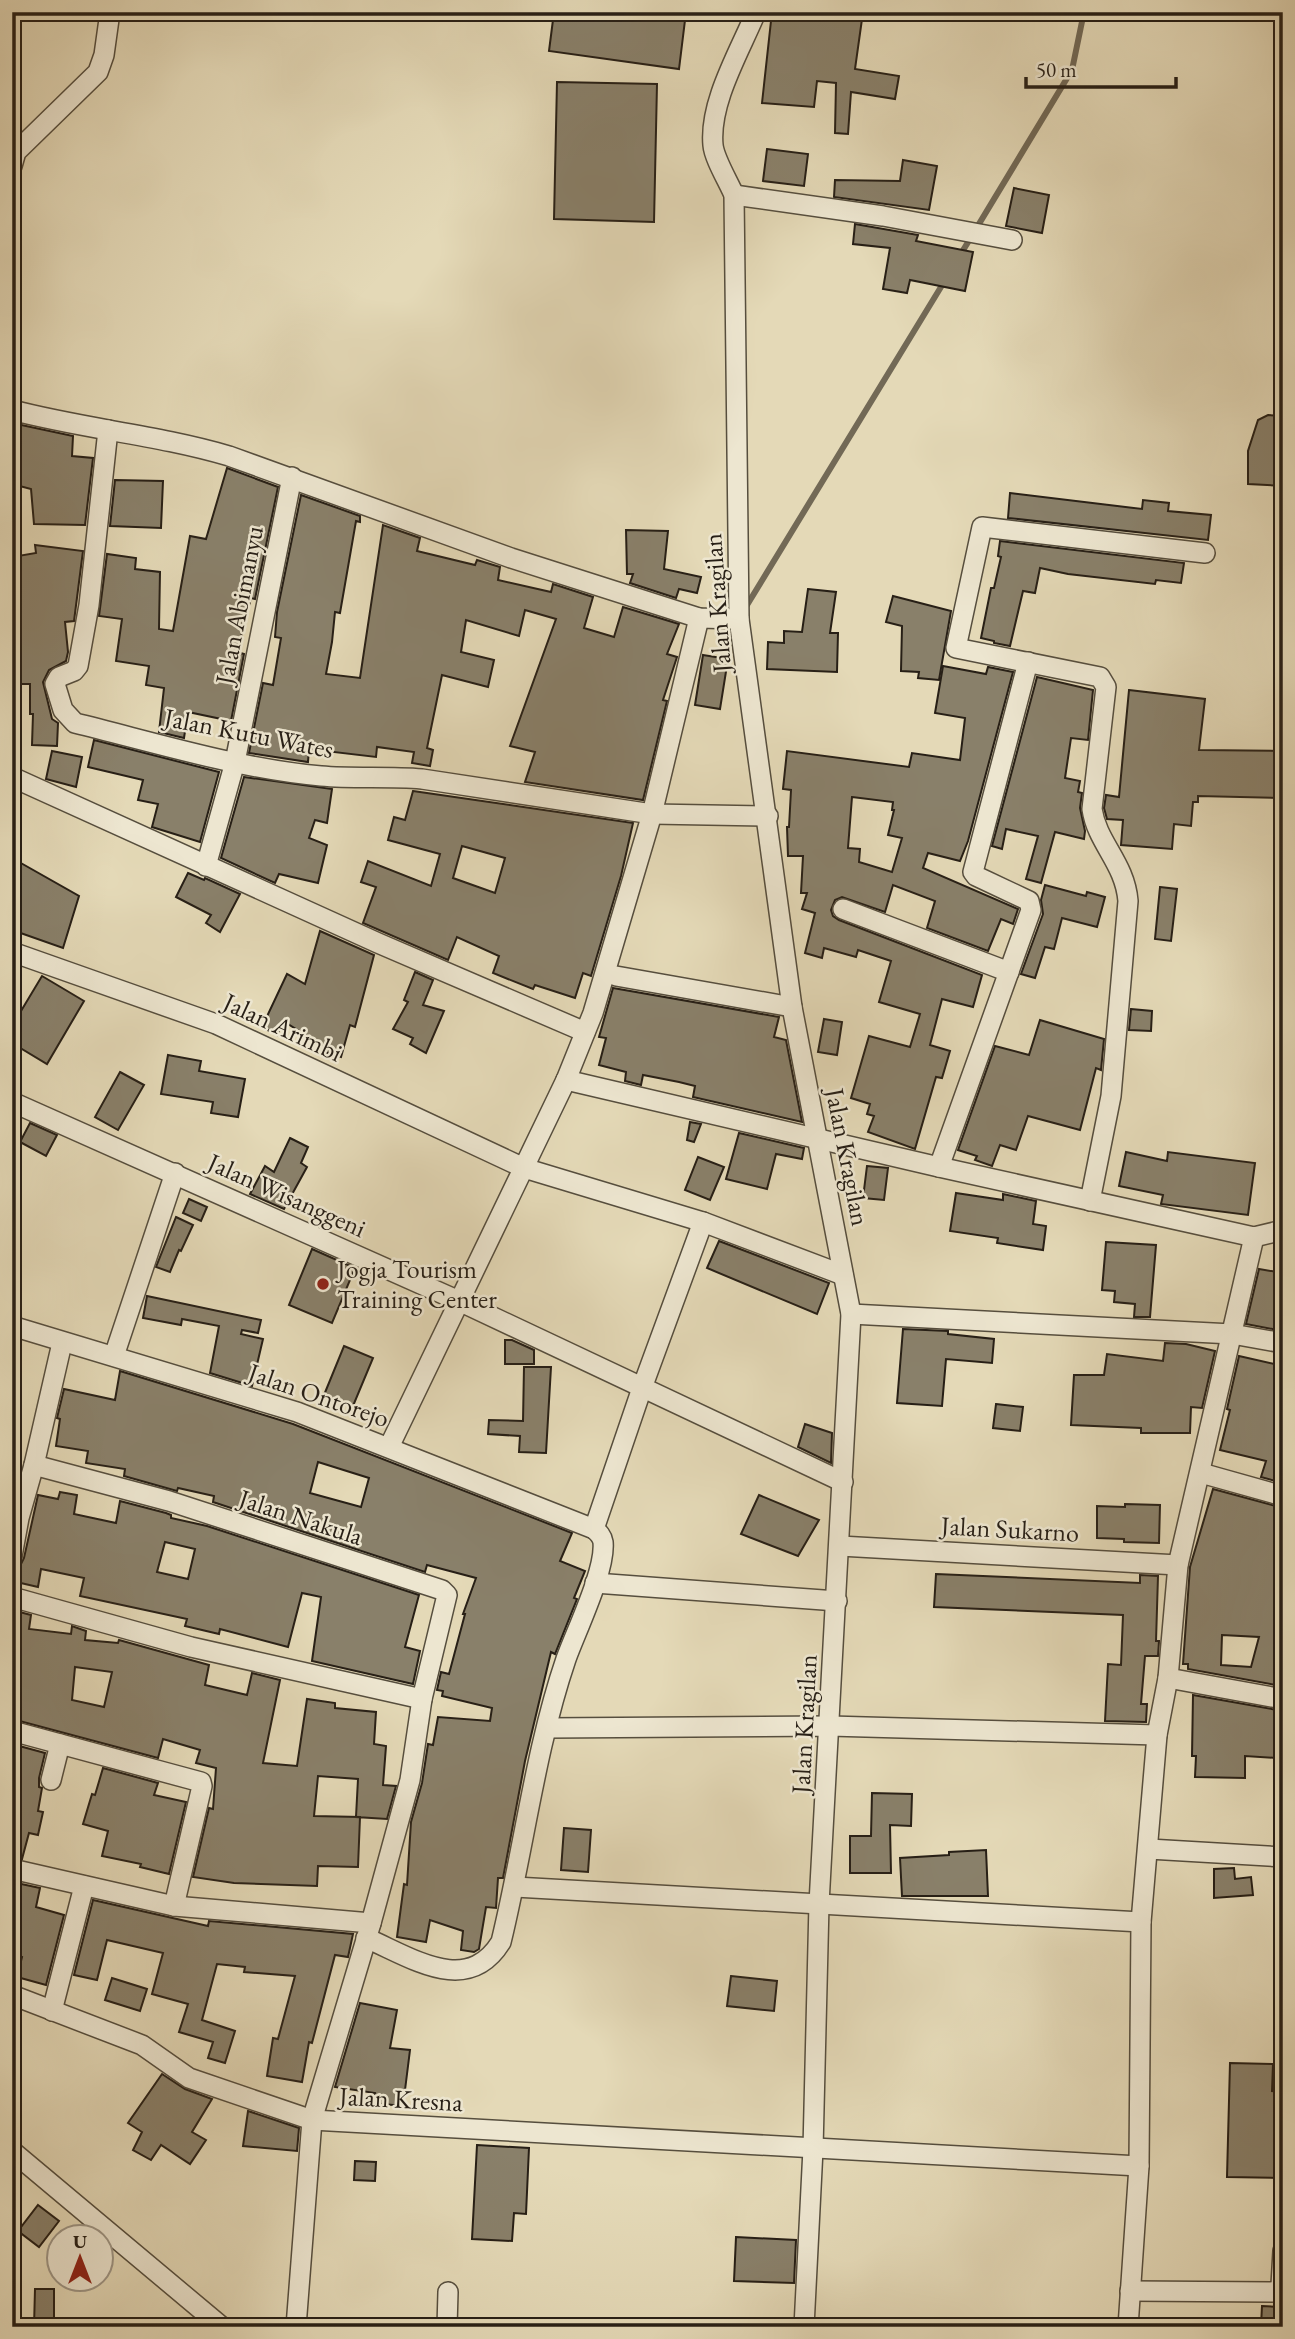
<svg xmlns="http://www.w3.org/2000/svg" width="1295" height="2339" font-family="'EB Garamond',serif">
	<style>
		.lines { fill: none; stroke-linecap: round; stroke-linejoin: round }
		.stream { stroke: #726956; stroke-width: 6 }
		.building { fill: #89806a; stroke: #271f16; stroke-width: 2; fill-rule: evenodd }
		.minor-casing { stroke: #564e3e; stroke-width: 22 }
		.minor { stroke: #ede6d0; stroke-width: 19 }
		.poi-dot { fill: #8f2418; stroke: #ede6d0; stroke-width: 2.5 }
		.labels { text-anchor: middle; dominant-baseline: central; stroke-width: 5; stroke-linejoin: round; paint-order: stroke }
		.street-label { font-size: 26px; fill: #271f16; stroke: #ede6d0 }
		.poi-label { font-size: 26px; fill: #271f16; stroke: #ede6d0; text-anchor: start }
	</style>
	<rect width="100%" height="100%" fill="#e4d9b7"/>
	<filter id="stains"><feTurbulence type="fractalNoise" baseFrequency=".00286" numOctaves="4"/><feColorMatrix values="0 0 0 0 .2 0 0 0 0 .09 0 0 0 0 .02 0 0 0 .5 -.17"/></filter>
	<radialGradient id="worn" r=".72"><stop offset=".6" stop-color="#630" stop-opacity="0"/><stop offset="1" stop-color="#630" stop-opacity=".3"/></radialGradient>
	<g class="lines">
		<g class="stream">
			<path d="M959 257 1072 70 1084 12"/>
			<path d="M744 610 944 282"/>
		</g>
	</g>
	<g class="building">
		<path d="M554 12H686L679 69 549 51Z"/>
		<path d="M772 12H863L855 69 899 76 895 99 851 92 848 134 835 133 836 83 817 81 814 107 762 103Z"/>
		<path d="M557 82 657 84 654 222 554 219Z"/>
		<path d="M767 149 808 154 804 186 763 181Z"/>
		<path d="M903 160 937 166 929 210 834 197 835 180 900 181Z"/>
		<path d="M1014 188 1049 195 1042 233 1006 226Z"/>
		<path d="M855 224 918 235 916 241 973 252 965 291 910 280 907 293 883 289 890 248 853 244Z"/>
		<path d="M1268 415 1283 416V486L1248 484V451L1258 420Z"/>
		<path d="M12 423 73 436 72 456 93 458 85 525 34 524 31 489 12 484Z"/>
		<path d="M227 468 278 487 255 599 251 598 237 652 244 654 231 721 188 712 184 738 159 732 164 688 146 685 149 666 116 661 122 619 99 616 107 554 136 558 135 569 160 572 159 629 173 631 190 536 206 539Z"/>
		<path d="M115 480 163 481 161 528 110 526Z"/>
		<path d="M1010 493 1142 509 1143 500 1169 503 1168 511 1211 515 1208 540 1008 518Z"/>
		<path d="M301 495 360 516V522L356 521 340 613 335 612 332 642 326 674 360 678 383 525 420 538 417 551 475 565 477 560 500 567 498 580 551 592 553 584 593 597 584 628 614 637 623 607 679 624 667 654 677 657 663 700 667 701 643 800 525 782 535 752 510 746 556 619 525 610 519 636 466 620 461 652 494 660 488 687 442 675 427 748 433 750 430 766 412 763 414 752 377 747 376 757 309 749 308 762 249 753 263 683 273 685 281 638 275 637 277 612Z"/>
		<path d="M626 530 668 531 664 569 701 577 697 593 679 589 676 598 630 583 633 574H627Z"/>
		<path d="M1000 541 1184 563 1181 583 1156 580 1155 584 1068 574 1040 568 1035 593 1023 591 1010 646 994 643V641L981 638 991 588H994L1001 557 998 556Z"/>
		<path d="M35 545 83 551 74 621 65 622 68 652 66 661 49 670 43 682 52 719 58 723 57 746 32 745 33 714H30V684H12V557L36 553Z"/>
		<path d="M808 589 836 592 830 633H838L837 672 767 669 768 642 784 643V631L802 632Z"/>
		<path d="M893 596 951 611 939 680 918 678 919 672 901 671 902 626 886 622Z"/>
		<path d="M703 655 728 659 720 709 695 705Z"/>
		<path d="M943 666 986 674 988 667 1013 672 968 841 960 861 928 853 923 868 1018 909 1013 924 1001 919 988 951 927 928 935 901 893 885 885 912 842 897 835 900 831 910 833 916 839 920 982 975 973 1007 942 999 930 1045 950 1051 942 1078 936 1077 915 1149 868 1132 874 1116 867 1114 870 1104 851 1098 869 1036 910 1047 920 1014 879 1002 891 961 858 950 856 957 824 948 822 958 805 953 815 913 802 909 807 893H801L803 856H788L787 827H789L791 790 783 789 787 751 909 767 912 753 960 760 965 718 935 713ZM852 797 893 802 892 810H894L888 835 902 838 892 872 859 862 860 849 848 848Z"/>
		<path d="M1037 677 1093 690 1088 740 1071 738 1065 778 1080 781 1078 792 1082 793 1080 808 1085 831 1084 839 1055 832 1041 883 1026 879 1038 836 1006 829 1002 849 992 846Z"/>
		<path d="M1129 690 1205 699 1199 750 1283 751V798L1198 796V802H1193L1191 826 1174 824 1172 849 1121 845 1123 820 1107 819 1104 808 1106 795 1119 797Z"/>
		<path d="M94 740 219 772 200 842 152 827 158 804 138 800 143 780 88 767Z"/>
		<path d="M52 751 82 757 76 787 46 779Z"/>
		<path d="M244 777 332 789 327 823 315 820 309 838 327 845 318 883 279 874 275 883 221 858Z"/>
		<path d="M413 791 633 823 621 876 591 976 583 973 575 998 535 985 533 989 493 973 499 956 457 937 448 960 363 923 376 887 361 882 368 861 431 886 440 854 388 840 394 817 405 820ZM462 846 505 858 495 893 453 878Z"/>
		<path d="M12 858 79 896 63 948 12 930Z"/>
		<path d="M188 873 204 880 205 878 240 894 220 932 206 923 211 915 176 897Z"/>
		<path d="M1045 885 1086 896 1087 892 1105 897 1097 927 1062 918 1054 949 1045 947 1035 978 1021 974 1043 914 1041 900Z"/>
		<path d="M1160 887 1177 889 1171 941 1155 939Z"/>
		<path d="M320 931 374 955 355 1027 350 1025 341 1057 321 1051 323 1046 283 1021 277 1035 262 1027 287 974 305 984Z"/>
		<path d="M415 972 433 980 423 1005 444 1011 426 1053 410 1044 413 1038 393 1029 408 1002 404 1000Z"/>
		<path d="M42 976 84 1001 47 1064 12 1043V1026Z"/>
		<path d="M613 988 779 1017 774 1037 786 1040 802 1122 693 1097 695 1086 679 1082 643 1075 641 1085 625 1081 626 1072 599 1065 606 1038 599 1037Z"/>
		<path d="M1131 1009 1152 1011 1151 1031 1129 1030Z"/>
		<path d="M824 1019 842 1022 837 1055 818 1052Z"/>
		<path d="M1040 1020 1104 1039 1101 1070 1096 1068 1080 1130 1028 1116 1016 1150 1000 1145 992 1166 975 1160 977 1156 958 1150 995 1046 1029 1055Z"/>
		<path d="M168 1055 201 1061 199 1071 245 1079 238 1117 211 1113 213 1102 161 1094Z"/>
		<path d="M120 1072 144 1085 118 1130 95 1117Z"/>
		<path d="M690 1122 701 1124 694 1142 687 1140Z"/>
		<path d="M30 1123 57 1135 46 1156 20 1142Z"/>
		<path d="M739 1133 804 1148 802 1159 776 1154 767 1189 726 1179Z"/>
		<path d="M290 1138 308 1147 301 1163 307 1167 284 1209 250 1194 265 1166 274 1172Z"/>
		<path d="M1126 1152 1167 1161 1168 1152 1255 1163 1248 1215 1161 1204 1163 1195 1119 1186Z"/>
		<path d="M698 1157 724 1167 710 1200 685 1190Z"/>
		<path d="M867 1166 888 1168 884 1200 863 1198Z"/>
		<path d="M956 1193 1003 1200V1194L1036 1201 1033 1224 1046 1226 1043 1250 997 1243 998 1238 950 1231Z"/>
		<path d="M189 1199 207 1207 201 1221 183 1213Z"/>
		<path d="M176 1217 193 1225 181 1251 179 1250 170 1272 156 1267Z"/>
		<path d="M719 1241 829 1283 817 1314 707 1268Z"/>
		<path d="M1106 1242 1156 1245 1150 1317H1134L1135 1304 1114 1302 1115 1291 1102 1290Z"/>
		<path d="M312 1249 355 1268 332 1323 289 1305Z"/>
		<path d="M1259 1269 1283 1273V1331L1246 1324Z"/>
		<path d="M147 1296 261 1320 258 1333 242 1330 241 1334 263 1339 252 1386 210 1373 219 1326 182 1319 181 1325 143 1318Z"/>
		<path d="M903 1329 948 1331V1334L994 1339 992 1363 946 1359 942 1406 897 1403Z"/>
		<path d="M505 1340H512L534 1350V1364H505Z"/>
		<path d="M1165 1343 1186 1344 1215 1351 1202 1408 1191 1407 1190 1433H1141V1428L1071 1425 1074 1375H1104L1107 1354 1163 1361Z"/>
		<path d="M344 1346 373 1358 353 1406 324 1395Z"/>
		<path d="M1239 1356 1283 1366V1483L1261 1477 1266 1461 1220 1450 1230 1410 1227 1409Z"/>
		<path d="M524 1367H551L546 1453 519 1452 520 1436 488 1434 489 1420 523 1421Z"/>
		<path d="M120 1371 293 1424 572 1533 560 1561 585 1571 574 1598 577 1599 555 1654 551 1652 525 1761 503 1878H498L496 1908 486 1907 479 1949 474 1952 461 1950 463 1931 430 1920 426 1942 397 1937 404 1884 407 1885 411 1822 422 1783 428 1744 433 1745 438 1717 490 1721 492 1708 442 1696 443 1691 437 1690 441 1672 449 1674 465 1614H463L476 1578 427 1565 425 1572 213 1502 214 1496 178 1488 177 1491 124 1476 125 1469 86 1463 88 1451 56 1446 60 1419 57 1418 64 1389 115 1400ZM318 1462 369 1478 361 1507 310 1493Z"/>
		<path d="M996 1404 1023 1407 1020 1431 993 1428Z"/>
		<path d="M805 1424 832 1433 831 1463 798 1447Z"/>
		<path d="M1213 1489 1283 1508V1666H1278L1276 1685 1188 1669V1664H1183L1190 1567ZM1222 1635 1259 1637 1251 1667 1221 1665Z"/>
		<path d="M60 1492 77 1495 74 1514 116 1523 120 1501 166 1513 171 1515V1518L207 1526 419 1595 405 1647 420 1651 413 1684 312 1661 321 1597 302 1593 288 1647 220 1629 219 1634 185 1626 187 1619 80 1596 84 1578 41 1569 38 1587 12 1581 14 1568 21 1564 24 1558 38 1495 58 1499ZM165 1542 195 1549 188 1579 157 1572Z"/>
		<path d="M759 1495 819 1520 798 1556 741 1534Z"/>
		<path d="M1125 1504 1160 1505 1159 1543 1124 1542V1539L1097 1538V1506L1125 1507Z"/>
		<path d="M936 1574 1140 1583V1575L1158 1576 1156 1641H1159L1158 1656H1145L1141 1704H1147L1146 1722 1105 1721 1108 1664 1121 1665 1123 1615 934 1607Z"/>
		<path d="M12 1610 31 1615 29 1629 71 1634 72 1626 86 1631 85 1640 118 1643 119 1640 209 1665 205 1685 247 1695 252 1673 280 1680 263 1763 297 1766 307 1699 335 1703V1708L376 1712 374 1744 386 1746 383 1785 396 1786 387 1819 356 1817 358 1779 318 1776 314 1816 360 1817 358 1867 318 1866 317 1886 234 1883 193 1877 209 1808 213 1809 216 1768 196 1763 200 1750 163 1739 158 1758 12 1719ZM75 1667 112 1672 104 1707 72 1700Z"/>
		<path d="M1193 1695 1283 1711V1733L1277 1732 1276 1758 1245 1756V1778L1195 1777 1196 1756H1192Z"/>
		<path d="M12 1744 45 1753 39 1778V1787L42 1788 38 1811 43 1812 38 1835 29 1833 22 1859 12 1857Z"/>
		<path d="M103 1768 158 1783 154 1795 186 1802 169 1874 140 1867 141 1864 102 1856 108 1831 83 1824 92 1794 95 1795Z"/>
		<path d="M872 1793 912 1794 911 1826 890 1825 891 1873H850V1836H871Z"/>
		<path d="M564 1828 591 1830 588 1872 561 1870Z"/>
		<path d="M986 1850 988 1896H902L900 1858 949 1855V1852Z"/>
		<path d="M1234 1868 1235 1879 1251 1877 1253 1895 1214 1898V1869Z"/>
		<path d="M12 1882 40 1888 36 1907 64 1915 46 1985 17 1977 22 1957 12 1955Z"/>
		<path d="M93 1900 208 1926 209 1921 353 1934 348 1957 335 1955 312 2043 309 2042 302 2082 267 2076 273 2038 278 2039 295 1976 244 1972 245 1967 217 1964 202 2020 235 2031 225 2063 208 2058 213 2042 179 2032 188 2004 152 1994 163 1953 107 1940 97 1980 74 1975Z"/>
		<path d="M731 1976 777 1981 774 2011 727 2006Z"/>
		<path d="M112 1978 147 1989 140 2011 105 2000Z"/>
		<path d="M360 2003 397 2010 390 2048 410 2050 403 2106 373 2103 375 2093 335 2087Z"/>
		<path d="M1230 2063 1273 2064 1272 2091 1283 2092V2178L1227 2177Z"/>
		<path d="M162 2074 185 2089 212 2099 192 2132 206 2140 190 2164 161 2145 151 2160 133 2150 142 2132 128 2123Z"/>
		<path d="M248 2111 299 2128 297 2151 243 2146Z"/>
		<path d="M477 2145 529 2148 526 2214 514 2213 512 2241 472 2239Z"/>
		<path d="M355 2161 376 2162 375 2181 354 2180Z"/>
		<path d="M38 2205 59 2221 39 2247 18 2231Z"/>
		<path d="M736 2237 796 2240 794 2283 734 2281Z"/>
		<path d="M35 2289H54V2327H34Z"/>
		<path d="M1262 2306 1283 2307V2327L1261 2326Z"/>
	</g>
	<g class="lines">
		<defs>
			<g id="minor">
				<path d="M756 12C740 51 709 102 713 145 714 158 728 181 734 195L739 619 792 1007 851 1314 819 1904 813 2149 804 2327"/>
				<path d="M12 166 16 152 98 72 104 55 110 12"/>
				<path d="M734 195 883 216 1012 240"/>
				<path d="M12 410C84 429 158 435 229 456L511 558 699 618 739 619"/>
				<path d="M108 430 89 605 78 666 74 671 59 677 55 684 63 710 75 723C153 742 240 769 321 776 354 779 388 776 422 779L652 814 768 816"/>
				<path d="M12 777 378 943 585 1032"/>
				<path d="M206 866 235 762 292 477"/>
				<path d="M843 909 1009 972"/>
				<path d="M12 952 216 1024 524 1168 703 1222 843 1275"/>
				<path d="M616 976 792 1007"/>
				<path d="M566 1080 939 1167 1254 1237 1283 1230"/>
				<path d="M12 1102 459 1301 843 1482"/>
				<path d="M939 1167 1031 910 1029 901 976 876 973 872 1028 662"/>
				<path d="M1090 1201 1111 1096 1128 901C1125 863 1097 843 1092 809L1106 687 1100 677 956 648 982 527 1205 553"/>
				<path d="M851 1314 1232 1334 1283 1343"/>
				<path d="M12 1326 297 1412 594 1529C599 1533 602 1536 603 1542 606 1570 576 1631 566 1659 535 1750 524 1848 501 1942 467 1997 411 1957 366 1938"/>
				<path d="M114 1356 175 1173"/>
				<path d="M389 1447 566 1080 593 1013 652 814 699 618"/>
				<path d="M34 1465 169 1501 442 1590 447 1595 422 1699 410 1780 371 1923 312 2120 296 2327"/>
				<path d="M1201 1473 1283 1496"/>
				<path d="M594 1529 642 1388 703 1222"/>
				<path d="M840 1546 1178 1565"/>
				<path d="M12 1556 19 1518 34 1465 62 1343"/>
				<path d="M595 1583 837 1601"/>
				<path d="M12 1597 191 1647 422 1699"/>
				<path d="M1168 1678 1283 1699"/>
				<path d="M547 1728 830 1726 1157 1735"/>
				<path d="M12 1731 201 1782 202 1786 174 1906"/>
				<path d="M51 1780 60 1744"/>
				<path d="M1149 1849 1283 1857"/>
				<path d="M12 1869 174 1906 371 1923"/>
				<path d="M515 1887 1141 1922 1139 2166 1128 2327"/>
				<path d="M1141 1922 1157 1735 1168 1678 1178 1565 1254 1237"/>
				<path d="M12 1995 142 2045 189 2078 312 2120 1139 2166"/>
				<path d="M52 2011 84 1886"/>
				<path d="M12 2151 222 2327"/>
				<path d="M1130 2291 1272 2292 1279 2290 1281 2285 1283 2251"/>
				<path d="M447 2327 448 2292"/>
			</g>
		</defs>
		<use href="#minor" class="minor-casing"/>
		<use href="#minor" class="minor"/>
	</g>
	<circle class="poi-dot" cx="323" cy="1284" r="7"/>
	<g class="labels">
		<g class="street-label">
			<text transform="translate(717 603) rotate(-94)">Jalan Kragilan</text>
			<text transform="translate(239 605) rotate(-79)">Jalan Abimanyu</text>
			<text transform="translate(249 733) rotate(11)">Jalan Kutu Wates</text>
			<text transform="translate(283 1027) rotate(25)">Jalan Arimbi</text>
			<text transform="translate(848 1157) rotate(79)">Jalan Kragilan</text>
			<text transform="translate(287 1195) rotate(24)">Jalan Wisanggeni</text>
			<text transform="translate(319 1395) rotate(19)">Jalan Ontorejo</text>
			<text transform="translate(301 1517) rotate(18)">Jalan Nakula</text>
			<text transform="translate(1010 1529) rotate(3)">Jalan Sukarno</text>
			<text transform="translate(804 1724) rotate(-87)">Jalan Kragilan</text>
			<text transform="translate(401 2099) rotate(3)">Jalan Kresna</text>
		</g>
		<g class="poi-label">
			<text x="337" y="1269">Jogja Tourism<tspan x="337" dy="30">Training Center</tspan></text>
		</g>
	</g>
	<rect width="1295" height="2339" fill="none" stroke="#e4d9b7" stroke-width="42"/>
	<rect x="14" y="14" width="1267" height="2311" fill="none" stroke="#271f16" stroke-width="3.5"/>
	<rect x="21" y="21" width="1253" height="2297" fill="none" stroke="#271f16" stroke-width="2"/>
	<g transform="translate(80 2258)"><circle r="33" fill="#ede6d0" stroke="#9e9686" stroke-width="2"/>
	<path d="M0-5L12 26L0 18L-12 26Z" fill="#8f2418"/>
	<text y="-10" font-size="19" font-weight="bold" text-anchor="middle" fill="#271f16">U</text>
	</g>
	<path d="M1026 77v10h150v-10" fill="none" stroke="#271f16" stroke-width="3.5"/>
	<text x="1036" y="77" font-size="21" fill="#271f16" stroke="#ede6d0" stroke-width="5" paint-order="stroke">50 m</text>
	<rect width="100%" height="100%" filter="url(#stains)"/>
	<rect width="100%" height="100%" fill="url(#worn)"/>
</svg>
